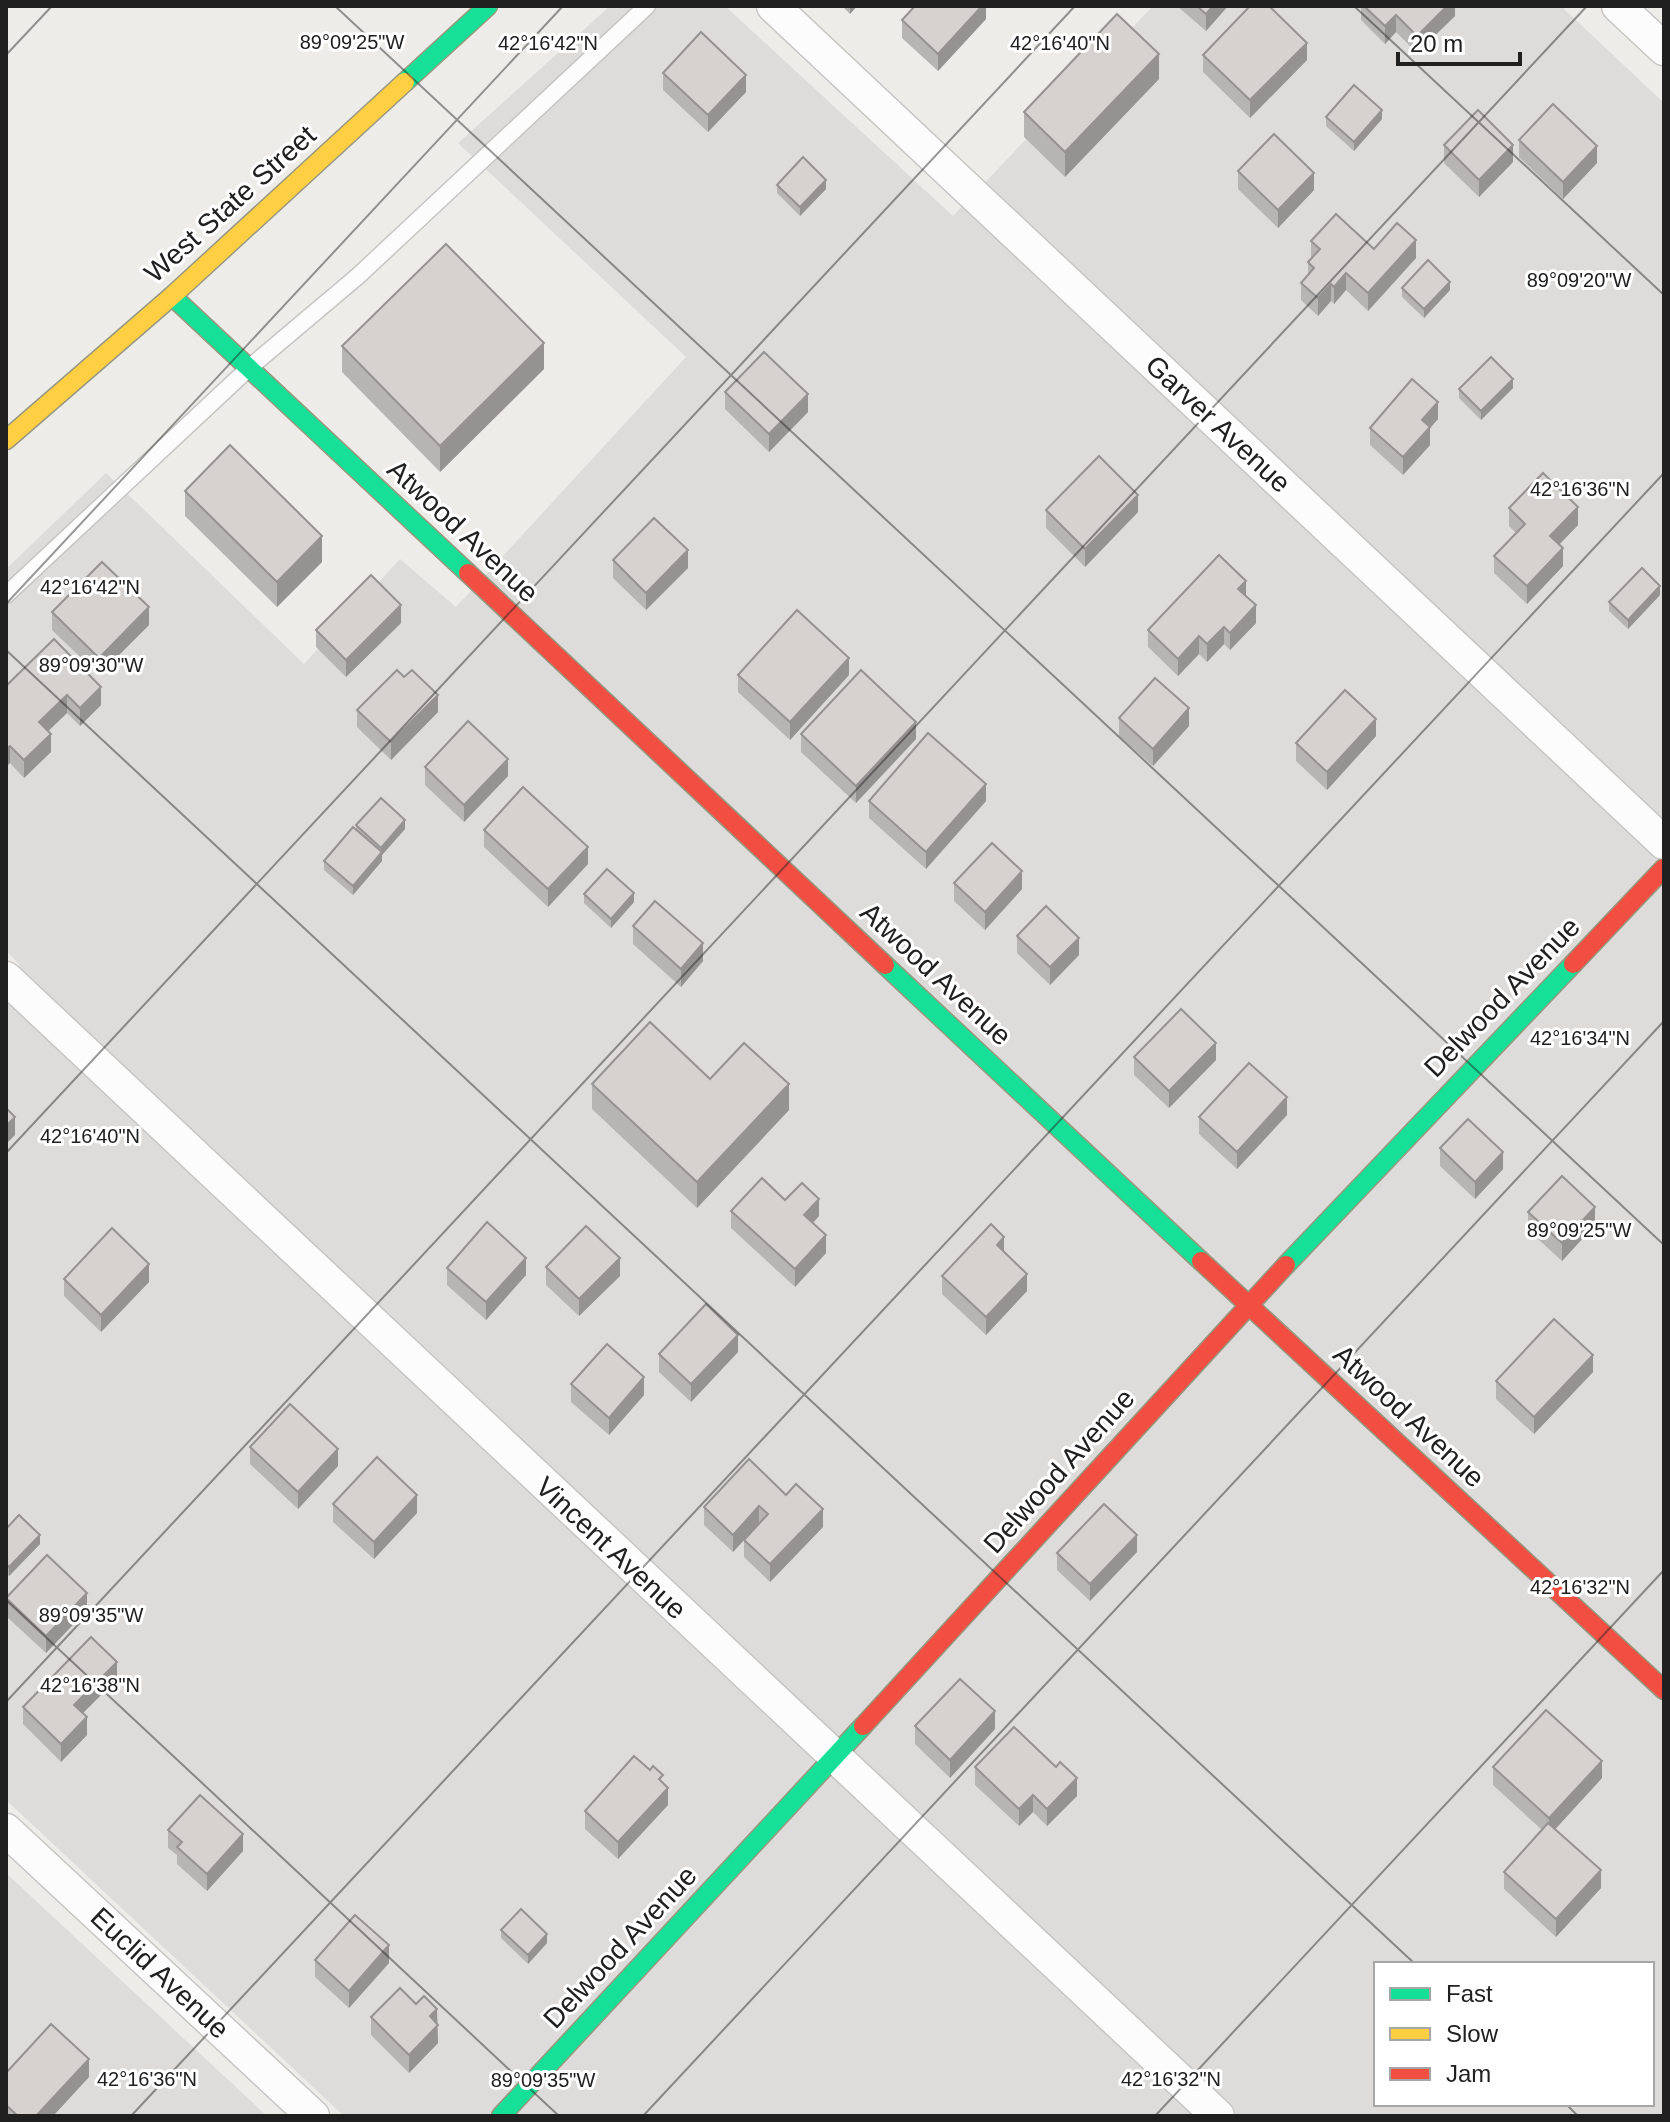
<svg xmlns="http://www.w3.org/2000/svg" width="1670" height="2122" font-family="Helvetica,sans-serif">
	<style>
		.residential { fill: #dddcda; fill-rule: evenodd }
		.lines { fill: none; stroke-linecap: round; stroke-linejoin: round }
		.lane-casing { stroke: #c7c6c5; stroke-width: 19 }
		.street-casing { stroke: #c7c6c5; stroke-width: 35 }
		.fast-casing { stroke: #979880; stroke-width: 21 }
		.slow-casing { stroke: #979880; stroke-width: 21 }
		.jam-casing { stroke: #979880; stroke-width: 21 }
		.lane { stroke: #fcfcfc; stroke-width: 16 }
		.street { stroke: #fcfcfc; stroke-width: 32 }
		.fast { stroke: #16e098; stroke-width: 18 }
		.slow { stroke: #ffcf43; stroke-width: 18 }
		.jam { stroke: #f24e42; stroke-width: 18 }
		.wall { fill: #b7b5b3 }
		.shaded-wall { fill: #959392 }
		.building { fill: #d5d2d0; stroke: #959392; stroke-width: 2 }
		.ticks { fill: none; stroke: #202020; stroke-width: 2; stroke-opacity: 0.45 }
		.labels { text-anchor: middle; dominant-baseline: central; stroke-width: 6; stroke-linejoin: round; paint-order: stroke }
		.street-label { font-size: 28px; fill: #202020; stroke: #fff }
		.ticks-label { font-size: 20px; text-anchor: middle; fill: #202020; stroke: #fff; stroke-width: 6; stroke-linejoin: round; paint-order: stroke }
	</style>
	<rect width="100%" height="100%" fill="#eeece9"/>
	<g class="residential">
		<path d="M610 6H725L953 216 1153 6H1561L1664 103V2116H344L6 1800V981L20 965 6 951V569L106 473 304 664 400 559 456 607 686 357 458 143ZM1376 1964H1652V2104H1376Z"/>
		<path d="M6 1873 267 2116H6Z"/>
	</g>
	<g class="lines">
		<defs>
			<path id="lane" d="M6 595 249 368 358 276 647 6"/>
			<g id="street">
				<path d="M773 6 1664 843"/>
				<path d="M1618 6 1664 49"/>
				<path d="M6 978 1218 2116"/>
				<path d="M6 1830 313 2116"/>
			</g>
			<g id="fast">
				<path d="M405 82 488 6"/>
				<path d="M172 296 468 573"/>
				<path d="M885 965 1201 1261"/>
				<path d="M1286 1265 1573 964"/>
				<path d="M501 2116 863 1726"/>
			</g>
			<path id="slow" d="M6 440 172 296 405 82"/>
			<g id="jam">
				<path d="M468 573 885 965"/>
				<path d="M1573 964 1664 868"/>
				<path d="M1201 1261 1664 1690"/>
				<path d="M863 1726 1286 1265"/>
			</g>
		</defs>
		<use href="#lane" class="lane-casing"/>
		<use href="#street" class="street-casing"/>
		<use href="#fast" class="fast-casing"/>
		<use href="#slow" class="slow-casing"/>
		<use href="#jam" class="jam-casing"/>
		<use href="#lane" class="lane"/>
		<use href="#street" class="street"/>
		<use href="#fast" class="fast"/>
		<use href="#slow" class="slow"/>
		<use href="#jam" class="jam"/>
	</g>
	<g class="wall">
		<path d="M842 6H857L850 14Z"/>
		<path d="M986 6V19L938 71 902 38V20Z"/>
		<path d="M1177 6H1228L1206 31Z"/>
		<path d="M1361 6H1455V16L1417 53 1396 32 1385 44 1361 20Z"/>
		<path d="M1203 55 1307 60 1250 118 1203 72Z"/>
		<path d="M663 73 746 92 708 132 663 90Z"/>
		<path d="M1159 79 1065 177 1024 137V112Z"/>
		<path d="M1326 117 1382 119 1354 151 1326 126Z"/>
		<path d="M1519 140 1597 163 1563 199 1519 157Z"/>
		<path d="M1444 145 1513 162 1479 197 1444 163Z"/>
		<path d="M1238 171 1314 190 1278 228 1238 189Z"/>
		<path d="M777 185 826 189 800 216 777 193Z"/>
		<path d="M1311 241 1374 249 1416 258 1368 311 1346 290 1334 304 1331 301 1318 316 1301 300V283L1308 275V262L1311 258Z"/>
		<path d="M1402 288 1450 290 1424 318 1402 297Z"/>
		<path d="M342 346 544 369 440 472 342 372Z"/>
		<path d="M1513 388 1481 420 1459 398V389Z"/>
		<path d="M725 392 808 412 769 452 725 409Z"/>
		<path d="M1438 419 1430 428V445L1403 475 1370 445V428Z"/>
		<path d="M185 491 322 562 277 607 185 516Z"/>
		<path d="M1509 508 1578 525 1559 545 1563 566 1527 604 1494 573V556L1516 533 1509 526Z"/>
		<path d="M1046 510 1138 512 1085 567 1046 528Z"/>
		<path d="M613 560 688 568 646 610 613 578Z"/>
		<path d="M1660 595 1628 629 1609 611V602Z"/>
		<path d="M1246 596 1256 623 1230 650 1224 644 1207 662 1199 654 1178 676 1148 647V630Z"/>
		<path d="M52 612 149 625 99 675 52 630Z"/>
		<path d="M401 623 346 677 316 647V630Z"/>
		<path d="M54 639 101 705 80 726 67 713 48 731 51 752 24 778 10 763 6 686Z"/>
		<path d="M738 675H849L790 740 738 692Z"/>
		<path d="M357 710 438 712 391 760 357 727Z"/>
		<path d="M1119 718 1189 726 1153 766 1119 736Z"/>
		<path d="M801 734 916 739 856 803 801 752Z"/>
		<path d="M1376 736 1327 790 1296 761V743Z"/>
		<path d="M425 767 508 776 464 822 425 785Z"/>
		<path d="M869 801H986L926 869 869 818Z"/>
		<path d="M356 825 405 829 382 855V861L353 895 324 870V861L356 830Z"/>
		<path d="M484 830 588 864 548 907 484 847Z"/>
		<path d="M954 883 1022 889 985 930 954 901Z"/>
		<path d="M584 894 634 902 611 928 584 903Z"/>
		<path d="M633 926 703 961 681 987 633 944Z"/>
		<path d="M1017 936 1079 955 1050 985 1017 953Z"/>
		<path d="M1134 1057 1216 1060 1169 1108 1134 1075Z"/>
		<path d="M710 1079 789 1110 697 1208 592 1109V1084Z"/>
		<path d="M1287 1115 1237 1169 1199 1134V1117Z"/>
		<path d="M1440 1148 1503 1169 1475 1199 1440 1166Z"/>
		<path d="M785 1200 819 1216 813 1223 826 1253 795 1287 731 1228V1211Z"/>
		<path d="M1528 1212 1595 1225 1562 1261 1528 1230Z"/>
		<path d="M1004 1252 1027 1291 986 1335 942 1294V1276Z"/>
		<path d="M546 1267 620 1276 579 1316 546 1285Z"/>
		<path d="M447 1268 526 1275 486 1320 447 1285Z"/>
		<path d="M64 1279 149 1282 101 1332 64 1296Z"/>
		<path d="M738 1352 691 1402 659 1372V1354Z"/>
		<path d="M1593 1372 1534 1434 1496 1399V1381Z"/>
		<path d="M571 1384 644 1395 609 1435 571 1402Z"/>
		<path d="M250 1447 338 1466 298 1509 250 1464Z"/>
		<path d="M786 1495 823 1527 770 1582 744 1557V1540L759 1524 733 1552 704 1525V1507Z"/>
		<path d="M333 1504 417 1513 374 1559 333 1522Z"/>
		<path d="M6 1529 40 1544 9 1576 6 1573Z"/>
		<path d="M1137 1552 1090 1601 1057 1570V1553Z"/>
		<path d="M6 1598 87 1610 46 1653 6 1616Z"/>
		<path d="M117 1679 83 1713 87 1735 61 1762 23 1724V1707Z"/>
		<path d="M915 1726 995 1729 950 1778 915 1744Z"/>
		<path d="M975 1767 1077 1796 1047 1826 1033 1812 1019 1826 975 1785Z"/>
		<path d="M1493 1767 1602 1778 1555 1829 1601 1888 1556 1937 1504 1889V1872L1542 1830 1493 1785Z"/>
		<path d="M663 1783 668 1805 618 1859 585 1829V1811Z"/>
		<path d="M168 1830 243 1851 207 1891 177 1864V1855L168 1848Z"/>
		<path d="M501 1930 547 1943 528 1964 501 1938Z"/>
		<path d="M315 1960 389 1963 349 2008 315 1977Z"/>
		<path d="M416 2004 437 2024 438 2043 409 2073 371 2035V2017Z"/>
		<path d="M6 2073 89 2077 53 2116H6Z"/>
	</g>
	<g class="shaded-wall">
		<path d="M850 6H857L850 14Z"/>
		<path d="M982 6H986V19L938 71V54Z"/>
		<path d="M1213 6H1228L1206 31V14Z"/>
		<path d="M1447 6H1455V16L1417 53V36Z"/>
		<path d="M1396 15V32L1385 44V26Z"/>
		<path d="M1307 43V60L1250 118V100Z"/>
		<path d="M1159 54V79L1065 177V152Z"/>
		<path d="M746 75V92L708 132V115Z"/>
		<path d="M1382 110V119L1354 151V142Z"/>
		<path d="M1513 145V162L1479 197V180Z"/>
		<path d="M1597 146V163L1563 199V182Z"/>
		<path d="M1314 173V190L1278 228V210Z"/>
		<path d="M826 180V189L800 216V207Z"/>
		<path d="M1416 240V258L1368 311V293Z"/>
		<path d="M1346 273V290L1334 304V287Z"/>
		<path d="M1450 282V290L1424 318V309Z"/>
		<path d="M1331 284V301L1318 316V298Z"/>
		<path d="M544 343V369L440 472V446Z"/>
		<path d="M1513 379V388L1481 420V411Z"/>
		<path d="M808 394V412L769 452V434Z"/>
		<path d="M1438 402V419L1430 428V445L1403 475V457L1422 420Z"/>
		<path d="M1138 495V512L1085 567V549Z"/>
		<path d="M1578 507V525L1550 554V536Z"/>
		<path d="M322 536V562L277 607V582Z"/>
		<path d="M1563 548V566L1527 604V586Z"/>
		<path d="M688 550V568L646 610V593Z"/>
		<path d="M1246 581V598L1238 589Z"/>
		<path d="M1660 586V595L1628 629V620Z"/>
		<path d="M401 605V623L346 677V660Z"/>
		<path d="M1256 605V623L1230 650V633Z"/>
		<path d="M149 607V625L99 675V658Z"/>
		<path d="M1224 627V644L1207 662V644Z"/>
		<path d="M1199 636V654L1178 676V659Z"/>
		<path d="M849 658V675L790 740V722Z"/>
		<path d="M101 687V705L80 726V708Z"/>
		<path d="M67 695V713L39 740V722Z"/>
		<path d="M438 695V712L391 760V742Z"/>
		<path d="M1189 708V726L1153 766V749Z"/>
		<path d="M1376 719V736L1327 790V772Z"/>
		<path d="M916 722V739L856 803V786Z"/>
		<path d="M51 734V752L24 778V760Z"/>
		<path d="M10 746V763L6 767V749Z"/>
		<path d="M508 759V776L464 822V805Z"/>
		<path d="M986 784V801L926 869V852Z"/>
		<path d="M405 820V829L382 855V861L353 895V886L381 854V848Z"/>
		<path d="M588 847V864L548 907V889Z"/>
		<path d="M1022 871V889L985 930V912Z"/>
		<path d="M634 893V902L611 928V919Z"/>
		<path d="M1079 938V955L1050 985V967Z"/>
		<path d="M703 943V961L681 987V969Z"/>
		<path d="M1216 1043V1060L1169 1108V1091Z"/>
		<path d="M789 1084V1110L697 1208V1182Z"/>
		<path d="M1287 1097V1115L1237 1169V1152Z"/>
		<path d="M15 1117V1135L6 1144V1126Z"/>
		<path d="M1503 1152V1169L1475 1199V1182Z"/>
		<path d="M819 1199V1216L804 1232V1215Z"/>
		<path d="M1595 1207V1225L1562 1261V1243Z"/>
		<path d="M826 1235V1253L795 1287V1269Z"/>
		<path d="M1004 1237V1255L997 1245Z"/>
		<path d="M526 1258V1275L486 1320V1302Z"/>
		<path d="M620 1258V1276L579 1316V1299Z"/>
		<path d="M149 1264V1282L101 1332V1315Z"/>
		<path d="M1027 1274V1291L986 1335V1317Z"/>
		<path d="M738 1335V1352L691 1402V1384Z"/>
		<path d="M1593 1355V1372L1534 1434V1417Z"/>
		<path d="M644 1377V1395L609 1435V1418Z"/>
		<path d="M338 1449V1466L298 1509V1492Z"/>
		<path d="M417 1495V1513L374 1559V1542Z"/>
		<path d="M759 1506V1524L733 1552V1535Z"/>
		<path d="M823 1509V1527L770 1582V1564Z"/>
		<path d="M40 1535V1544L9 1576V1567Z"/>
		<path d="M1137 1535V1552L1090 1601V1584Z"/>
		<path d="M87 1593V1610L46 1653V1636Z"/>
		<path d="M117 1662V1679L74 1722V1705Z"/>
		<path d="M995 1711V1729L950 1778V1760Z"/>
		<path d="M87 1717V1735L61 1762V1744Z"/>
		<path d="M1602 1761V1778L1549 1836V1818Z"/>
		<path d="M1077 1778V1796L1047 1826V1809Z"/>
		<path d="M668 1788V1805L618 1859V1842Z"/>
		<path d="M1033 1795V1812L1019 1826V1809Z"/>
		<path d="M243 1834V1851L207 1891V1874Z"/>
		<path d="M1601 1870V1888L1556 1937V1919Z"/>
		<path d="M547 1934V1943L528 1964V1955Z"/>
		<path d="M389 1945V1963L349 2008V1991Z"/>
		<path d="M437 2009 438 2043 409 2073V2055L430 2016Z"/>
		<path d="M89 2059V2077L53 2116H36Z"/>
	</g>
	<g class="building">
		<path d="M915 6H982L938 54 902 20Z"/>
		<path d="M1197 6H1213L1206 14Z"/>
		<path d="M1250 6H1269L1307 43 1250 100 1203 55Z"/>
		<path d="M1364 6H1447L1417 36 1396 15 1385 26Z"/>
		<path d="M1117 14 1159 54 1065 152 1024 112Z"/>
		<path d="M701 32 746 75 708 115 663 73Z"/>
		<path d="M1354 85 1382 110 1354 142 1326 117Z"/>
		<path d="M1553 104 1597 146 1563 182 1519 140Z"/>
		<path d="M1478 110 1513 145 1479 180 1444 145Z"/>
		<path d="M1274 134 1314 173 1278 210 1238 171Z"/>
		<path d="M803 157 826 180 800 207 777 185Z"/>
		<path d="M1336 214 1374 249 1397 223 1416 240 1368 293 1346 273 1334 287 1331 284 1318 298 1301 283 1314 268 1308 262 1320 249 1311 241Z"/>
		<path d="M446 244 544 343 440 446 342 346Z"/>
		<path d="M1428 260 1450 282 1424 309 1402 288Z"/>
		<path d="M764 352 808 394 769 434 725 392Z"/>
		<path d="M1491 357 1513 379 1481 411 1459 389Z"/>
		<path d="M1412 379 1438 402 1422 420 1430 427 1403 457 1370 428Z"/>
		<path d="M230 445 322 536 277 582 185 491Z"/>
		<path d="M1099 456 1138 495 1085 549 1046 510Z"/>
		<path d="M1543 473 1578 507 1550 536 1563 548 1527 586 1494 556 1525 524 1509 508Z"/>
		<path d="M654 518 688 550 646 593 613 560Z"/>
		<path d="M1219 555 1246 581 1238 589 1256 605 1230 633 1224 627 1207 644 1199 636 1178 659 1148 630Z"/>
		<path d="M102 562 149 607 99 658 52 612Z"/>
		<path d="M1642 568 1660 586 1628 620 1609 602Z"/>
		<path d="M371 575 401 605 346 660 316 630Z"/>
		<path d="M797 610 849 658 790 722 738 675Z"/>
		<path d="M54 639 101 687 80 708 67 695 39 722 51 734 24 760 10 746 6 749V686Z"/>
		<path d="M397 670 404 677 412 670 438 695 391 742 357 710Z"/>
		<path d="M861 670 916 722 856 786 801 734Z"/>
		<path d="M1155 678 1189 708 1153 749 1119 718Z"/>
		<path d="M1345 690 1376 719 1327 772 1296 743Z"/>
		<path d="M468 721 508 759 464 805 425 767Z"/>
		<path d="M928 733 986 784 926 852 869 801Z"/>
		<path d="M523 787 588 847 548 889 484 830Z"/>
		<path d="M381 798 405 820 381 848 356 825Z"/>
		<path d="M353 827 382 852 353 886 324 861Z"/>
		<path d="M992 843 1022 871 985 912 954 883Z"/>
		<path d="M607 869 634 893 611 919 584 894Z"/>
		<path d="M655 901 703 943 681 969 633 926Z"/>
		<path d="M1046 906 1079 938 1050 967 1017 936Z"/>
		<path d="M1181 1009 1216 1043 1169 1091 1134 1057Z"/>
		<path d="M650 1022 710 1079 744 1043 789 1084 697 1182 592 1084Z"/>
		<path d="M1249 1063 1287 1097 1237 1152 1199 1117Z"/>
		<path d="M6 1108 15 1117 6 1126Z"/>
		<path d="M1468 1119 1503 1152 1475 1182 1440 1148Z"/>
		<path d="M1562 1176 1595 1207 1562 1243 1528 1212Z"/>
		<path d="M762 1178 785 1200 802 1183 819 1199 804 1215 826 1235 795 1269 731 1211Z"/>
		<path d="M487 1222 526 1258 486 1302 447 1268Z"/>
		<path d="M991 1224 1004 1237 997 1245 1027 1274 986 1317 942 1276Z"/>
		<path d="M586 1226 620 1258 579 1299 546 1267Z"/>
		<path d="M112 1228 149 1264 101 1315 64 1279Z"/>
		<path d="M706 1304 738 1335 691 1384 659 1354Z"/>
		<path d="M1554 1319 1593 1355 1534 1417 1496 1381Z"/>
		<path d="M607 1344 644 1377 609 1418 571 1384Z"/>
		<path d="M290 1404 338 1449 298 1492 250 1447Z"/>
		<path d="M377 1457 417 1495 374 1542 333 1504Z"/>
		<path d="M749 1459 786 1495 796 1484 823 1509 770 1564 744 1540 768 1514 759 1506 733 1535 704 1507Z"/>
		<path d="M1104 1504 1137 1535 1090 1584 1057 1553Z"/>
		<path d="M19 1515 40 1535 9 1567 6 1564V1529Z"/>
		<path d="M47 1555 87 1593 46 1636 6 1598Z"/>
		<path d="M91 1637 117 1662 74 1705 87 1717 61 1744 23 1707Z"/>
		<path d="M960 1679 995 1711 950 1760 915 1726Z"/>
		<path d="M1546 1710 1602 1761 1549 1818 1493 1767Z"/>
		<path d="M1014 1727 1056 1767 1060 1762 1077 1778 1047 1809 1033 1795 1019 1809 975 1767Z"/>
		<path d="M634 1756 650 1770 653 1766 663 1775 659 1779 668 1788 618 1842 585 1811Z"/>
		<path d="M200 1795 243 1834 207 1874 177 1847 182 1842 168 1830Z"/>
		<path d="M1548 1823 1601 1870 1556 1919 1504 1872Z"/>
		<path d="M521 1909 547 1934 528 1955 501 1930Z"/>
		<path d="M355 1915 389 1945 349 1991 315 1960Z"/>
		<path d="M400 1988 416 2004 424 1996 437 2009 430 2016 438 2025 409 2055 371 2017Z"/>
		<path d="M51 2024 89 2059 36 2116H18L6 2105V2073Z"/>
	</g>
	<path class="ticks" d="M335 6 1664 1245M1354 6 1664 295M6 55 52 6M6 604 563 6M6 650 1415 1964M6 1153 1075 6M6 1600 559 2116M6 1702 1587 6M1566 2104 1578 2116M131 2116 1664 473M643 2116 1664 1021M1155 2116 1664 1570"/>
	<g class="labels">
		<g class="street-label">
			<text transform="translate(230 204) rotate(-42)">West State Street</text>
			<text transform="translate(1218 424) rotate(43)">Garver Avenue</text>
			<text transform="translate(463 531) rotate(43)">Atwood Avenue</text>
			<text transform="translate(936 974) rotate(43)">Atwood Avenue</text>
			<text transform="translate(1502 997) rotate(-46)">Delwood Avenue</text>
			<text transform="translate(1409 1416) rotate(43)">Atwood Avenue</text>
			<text transform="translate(1059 1471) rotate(-48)">Delwood Avenue</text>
			<text transform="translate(611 1548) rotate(43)">Vincent Avenue</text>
			<text transform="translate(620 1947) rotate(-47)">Delwood Avenue</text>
			<text transform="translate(160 1973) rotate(43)">Euclid Avenue</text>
		</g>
	</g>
	<g class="ticks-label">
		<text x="352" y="49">89°09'25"W</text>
		<text x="548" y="50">42°16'42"N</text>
		<text x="1060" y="50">42°16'40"N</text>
		<text x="1579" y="287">89°09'20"W</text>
		<text x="1580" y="496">42°16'36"N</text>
		<text x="90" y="594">42°16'42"N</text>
		<text x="91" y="672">89°09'30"W</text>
		<text x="1580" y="1045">42°16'34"N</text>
		<text x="90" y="1143">42°16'40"N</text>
		<text x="1579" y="1237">89°09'25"W</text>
		<text x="1580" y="1594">42°16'32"N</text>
		<text x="91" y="1622">89°09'35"W</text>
		<text x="90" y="1692">42°16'38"N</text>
		<text x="147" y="2086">42°16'36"N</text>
		<text x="1171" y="2086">42°16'32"N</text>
		<text x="543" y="2087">89°09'35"W</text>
	</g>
	<rect width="1670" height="2122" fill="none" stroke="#202020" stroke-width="16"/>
	<rect x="1374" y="1962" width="280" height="144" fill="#ffffff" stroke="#a6a6a6" stroke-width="2"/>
	<rect x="1390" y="1988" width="40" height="12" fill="#16e098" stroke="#a6a6a6" stroke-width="2"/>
	<text x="1446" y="2002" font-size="24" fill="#202020">Fast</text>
	<rect x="1390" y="2028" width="40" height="12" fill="#ffcf43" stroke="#a6a6a6" stroke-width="2"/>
	<text x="1446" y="2042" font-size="24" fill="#202020">Slow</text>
	<rect x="1390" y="2068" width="40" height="12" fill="#f24e42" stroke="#a6a6a6" stroke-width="2"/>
	<text x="1446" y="2082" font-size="24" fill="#202020">Jam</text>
	<path d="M1398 52v12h122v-12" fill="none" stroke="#202020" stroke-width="4"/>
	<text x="1410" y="52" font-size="24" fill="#202020" stroke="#ffffff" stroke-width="6" paint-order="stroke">20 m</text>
</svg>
